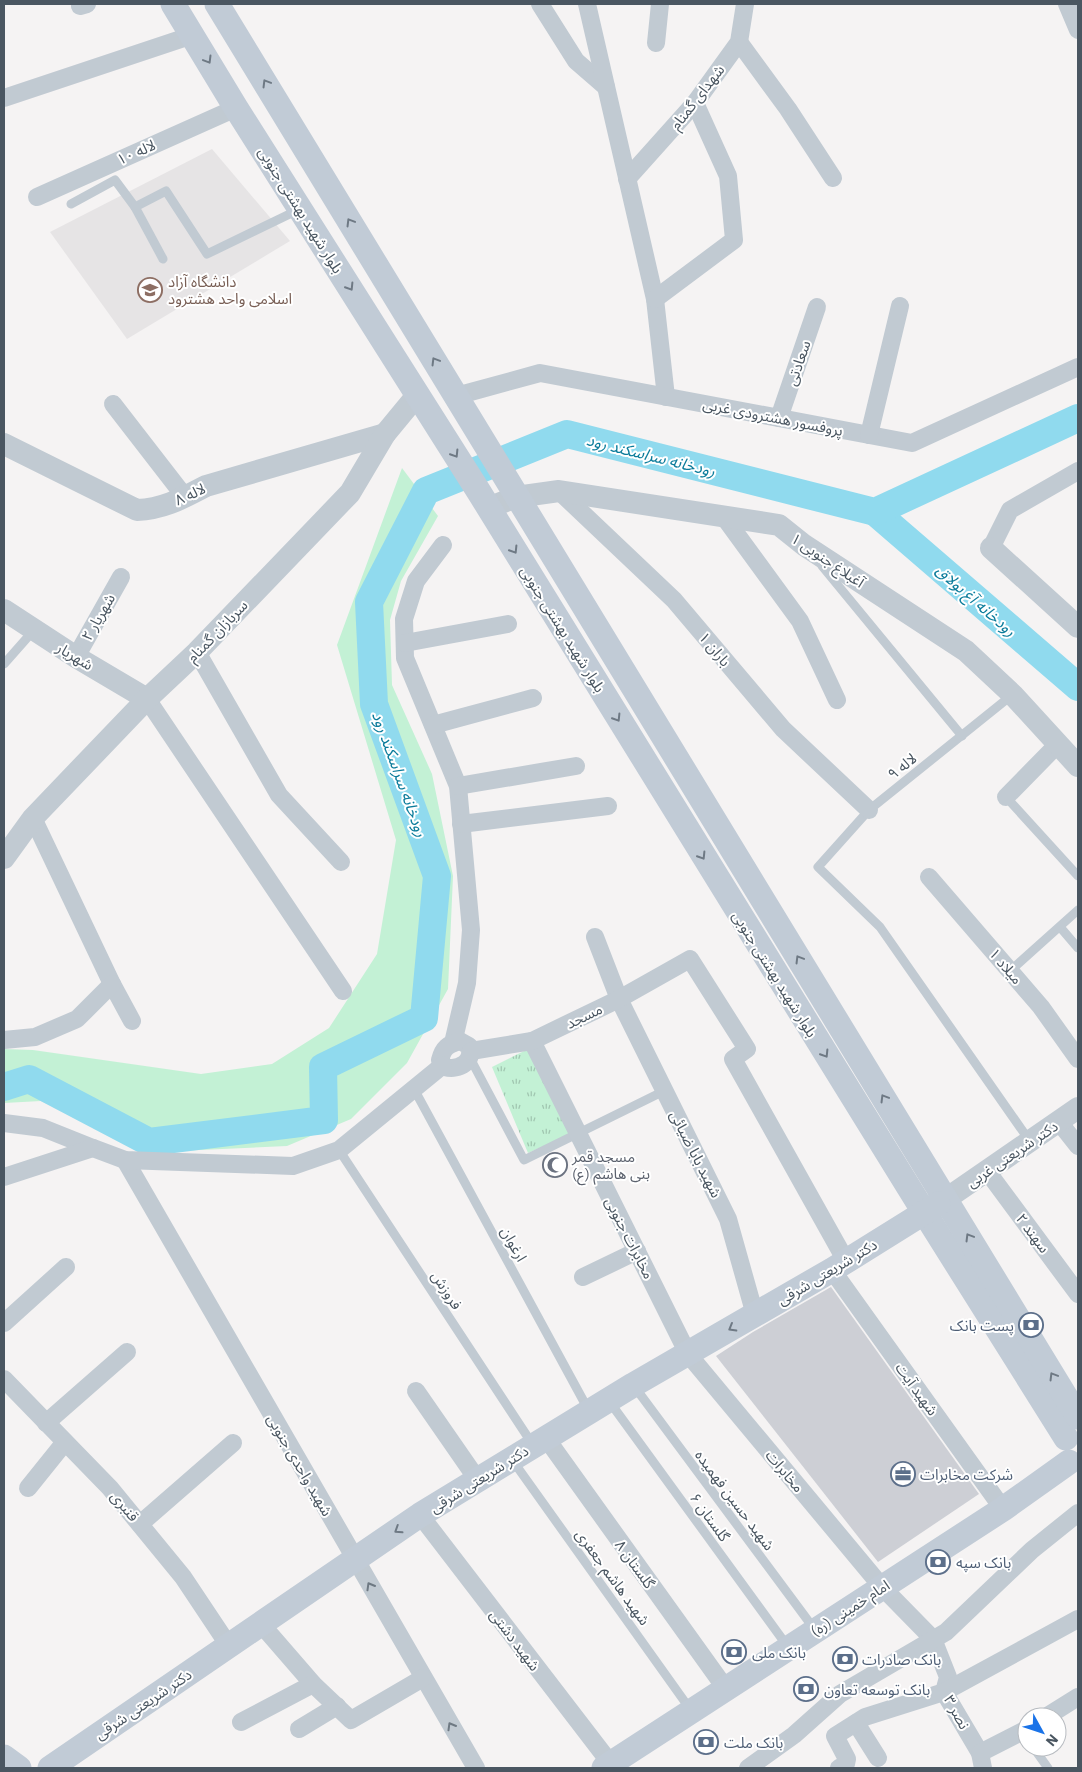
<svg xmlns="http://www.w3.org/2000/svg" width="1082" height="1772" font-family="'IBM Plex Sans','Noto Sans Arabic',sans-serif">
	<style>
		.education { fill: #e6e4e5 }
		.green { fill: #c3f1d5 }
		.park { fill: url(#park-tufts) }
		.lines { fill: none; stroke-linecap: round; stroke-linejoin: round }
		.river { stroke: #90daee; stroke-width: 28 }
		.building { fill: #cdcfd5 }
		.service { stroke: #c1cad2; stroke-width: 9 }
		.minor { stroke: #c1cad2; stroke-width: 18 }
		.tertiary { stroke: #c1cad2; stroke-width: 22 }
		.secondary { stroke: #c1cbd6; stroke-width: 25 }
		.oneway { stroke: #6e7984 }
		.oneway2 { stroke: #6e7983 }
		.labels { text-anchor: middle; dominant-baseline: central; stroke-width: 4; stroke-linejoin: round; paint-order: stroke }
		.street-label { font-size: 15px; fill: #4a5661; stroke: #fff }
		.education-label { font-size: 15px; fill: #785e54; stroke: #fff; text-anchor: start }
		.worship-label { font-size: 15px; fill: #5b616d; stroke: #fff; text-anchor: start }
		.service-label { font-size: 15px; fill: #4e5e75; stroke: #fff; text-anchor: start }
		.water-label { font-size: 16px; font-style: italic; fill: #0c7c9b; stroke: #fff }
	</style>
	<defs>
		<pattern id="park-tufts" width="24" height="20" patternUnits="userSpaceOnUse" patternTransform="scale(1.25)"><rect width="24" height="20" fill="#c3f1d5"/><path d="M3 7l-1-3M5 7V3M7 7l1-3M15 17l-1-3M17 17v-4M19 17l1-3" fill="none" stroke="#a0c6b0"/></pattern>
	</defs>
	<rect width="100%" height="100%" fill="#f5f3f3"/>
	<path class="education" d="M212 149 290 241 127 339 50 232Z"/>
	<path class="green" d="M402 468 438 516 401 581 390 620 392 685 432 774 453 876 448 989 407 1063 351 1119 287 1146 154 1152 41 1101 4 1103V1049L33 1050 201 1074 272 1064 329 1028 377 954 396 840 337 645Z"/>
	<path class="park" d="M530 1048 571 1134 528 1153 492 1067Z"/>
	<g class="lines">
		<g class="river">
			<path d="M875 512 1078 687"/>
			<path d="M4 1087 29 1079 149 1142 324 1120 323 1067 424 1018 437 876 374 704 369 602 426 491 567 434 875 512 1078 418"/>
		</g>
	</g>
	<path class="building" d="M831 1287 979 1494 878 1562 716 1356 753 1332Z"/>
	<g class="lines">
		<g class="service">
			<path d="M71 204 115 180 135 207 166 191 207 254 298 210"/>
			<path d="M135 207 163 259"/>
			<path d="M822 566 962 736"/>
			<path d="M4 664 34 630"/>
			<path d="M1012 695 869 810 818 867 880 927 1029 1140"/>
			<path d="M1006 797 1078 876"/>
			<path d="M1060 927 1078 948"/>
			<path d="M1010 971 1078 910"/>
			<path d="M470 1058 524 1160 664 1091"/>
			<path d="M414 1089 589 1411"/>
			<path d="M339 1150 533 1445"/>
			<path d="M634 1386 815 1630"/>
			<path d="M609 1401 788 1647"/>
			<path d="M513 1461 690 1709"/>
			<path d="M1033 1747 1048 1768"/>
		</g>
		<g class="minor">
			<path d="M540 4 576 61 606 87"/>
			<path d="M587 4 655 299 666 397"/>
			<path d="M1067 4 1078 30"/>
			<path d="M80 6 87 4"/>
			<path d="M739 42 788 109 833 178"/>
			<path d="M656 43 660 4"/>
			<path d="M4 98 193 35"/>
			<path d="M627 179 695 103 739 42 745 4"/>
			<path d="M37 197 236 108"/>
			<path d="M655 299 734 240 728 176 695 103"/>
			<path d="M456 396 540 373 912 443 1078 367"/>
			<path d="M113 404 185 497"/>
			<path d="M779 418 817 307"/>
			<path d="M869 435 900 306"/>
			<path d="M559 491 674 600 783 729 869 810"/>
			<path d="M724 517 800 621 837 700"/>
			<path d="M443 545 416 581 404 619 405 658 458 786 471 930 467 983 453 1043"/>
			<path d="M991 548 1010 510 1078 471"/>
			<path d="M405 643 508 624"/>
			<path d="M197 652 279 795 341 862"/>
			<path d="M76 657 121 577"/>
			<path d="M147 699 343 991"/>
			<path d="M433 725 533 698"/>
			<path d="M458 786 576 766"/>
			<path d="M1006 797 1058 744"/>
			<path d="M33 818 112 984 132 1021"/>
			<path d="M461 824 608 806"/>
			<path d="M929 877 1041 1007 1078 1059"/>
			<path d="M595 937 619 999 728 1219 755 1315"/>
			<path d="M4 1040 35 1037 77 1019 112 984"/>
			<path d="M460 1041 469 1046C475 1061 459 1071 445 1067L440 1060C443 1048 448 1044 460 1041Z"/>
			<path d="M532 1041 688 1354 882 1587 933 1639 948 1677 944 1692 980 1753 983 1768"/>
			<path d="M471 1051 532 1041 619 999 690 959 747 1049 733 1059 846 1261"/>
			<path d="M1059 1122 1078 1146"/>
			<path d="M4 1123 43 1128 93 1148"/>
			<path d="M125 1160 476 1768"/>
			<path d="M987 1171 1078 1294"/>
			<path d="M4 1177 93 1148 125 1160 293 1166 339 1150 443 1065"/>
			<path d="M832 1270 1003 1509"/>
			<path d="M583 1277 637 1251"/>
			<path d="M4 1323 66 1267"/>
			<path d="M4 1379 110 1488 183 1577 229 1646"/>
			<path d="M416 1391 477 1479"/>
			<path d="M46 1423 127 1352"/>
			<path d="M546 1438 726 1689"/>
			<path d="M28 1488 65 1442"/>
			<path d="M420 1515 611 1764"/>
			<path d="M140 1524 233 1443"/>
			<path d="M261 1624 313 1684 351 1720 423 1678"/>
			<path d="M1046 1717 1078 1697"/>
			<path d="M241 1722 313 1684"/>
			<path d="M856 1723 878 1758"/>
			<path d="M299 1729 337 1706"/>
			<path d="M980 1753 1027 1729"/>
			<path d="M748 1768 794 1735 840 1694 946 1632 1032 1550 1078 1513"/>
			<path d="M839 1768 846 1764 847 1759 835 1736 865 1717 944 1692 1078 1619"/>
		</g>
		<g class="tertiary">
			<path d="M4 444 137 510C164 509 183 498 206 486L385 434"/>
			<path d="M488 508 516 497 559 491 779 525 804 545 966 651 1013 695 1078 766"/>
			<path d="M991 548 1078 627"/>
			<path d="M4 610 76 657 147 699"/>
			<path d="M4 858 33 818 147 699 197 652 350 493 385 434 418 394"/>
			<path d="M946 1199 1078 1108"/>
		</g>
		<g class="secondary">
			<path d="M173 4 236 108 479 492 924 1212 1066 1438"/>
			<path d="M217 4 1078 1417"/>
			<path d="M4 1757 19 1768"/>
			<path d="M50 1768 420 1515 633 1385 832 1270 938 1204"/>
			<path d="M604 1768 1003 1509 1069 1462"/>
		</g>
	</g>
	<defs><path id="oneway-chevron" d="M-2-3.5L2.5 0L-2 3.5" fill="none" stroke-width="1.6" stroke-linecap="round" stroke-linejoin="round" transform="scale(1.25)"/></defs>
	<g class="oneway">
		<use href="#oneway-chevron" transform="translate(208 60) rotate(59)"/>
		<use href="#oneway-chevron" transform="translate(266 83) rotate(-121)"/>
		<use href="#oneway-chevron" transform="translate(350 222) rotate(-121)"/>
		<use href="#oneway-chevron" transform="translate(350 287) rotate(58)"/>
		<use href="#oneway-chevron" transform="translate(435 361) rotate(-121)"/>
		<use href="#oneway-chevron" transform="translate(455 454) rotate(58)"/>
		<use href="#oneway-chevron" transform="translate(514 550) rotate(58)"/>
		<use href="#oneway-chevron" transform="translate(617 718) rotate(58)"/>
		<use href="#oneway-chevron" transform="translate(702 856) rotate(58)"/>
		<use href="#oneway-chevron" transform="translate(799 959) rotate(-121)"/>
		<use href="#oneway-chevron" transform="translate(825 1054) rotate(58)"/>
		<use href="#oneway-chevron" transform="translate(884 1098) rotate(-121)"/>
		<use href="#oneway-chevron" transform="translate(969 1237) rotate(-121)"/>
		<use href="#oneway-chevron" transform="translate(732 1328) rotate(150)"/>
		<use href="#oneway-chevron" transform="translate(1053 1376) rotate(-121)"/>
		<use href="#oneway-chevron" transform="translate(398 1530) rotate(147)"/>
	</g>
	<g class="oneway2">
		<use href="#oneway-chevron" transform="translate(370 1586) rotate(-120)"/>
		<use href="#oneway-chevron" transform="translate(451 1726) rotate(-120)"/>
	</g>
	<defs>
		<symbol id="university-ring" viewBox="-11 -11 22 22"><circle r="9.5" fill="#fff" stroke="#8d6e63" stroke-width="1.5"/><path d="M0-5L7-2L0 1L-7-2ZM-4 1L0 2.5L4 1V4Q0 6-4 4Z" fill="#8d6e63"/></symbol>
		<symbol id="mosque-ring" viewBox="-11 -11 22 22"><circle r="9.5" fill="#fff" stroke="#6b7280" stroke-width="1.5"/><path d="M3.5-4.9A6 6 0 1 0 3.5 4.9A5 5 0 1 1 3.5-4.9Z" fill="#6b7280"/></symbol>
		<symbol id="bank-ring" viewBox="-11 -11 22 22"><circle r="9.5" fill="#fff" stroke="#5c6f8a" stroke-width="1.5"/><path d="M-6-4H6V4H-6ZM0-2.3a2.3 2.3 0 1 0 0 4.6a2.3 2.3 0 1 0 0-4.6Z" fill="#5c6f8a"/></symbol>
		<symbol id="office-ring" viewBox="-11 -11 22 22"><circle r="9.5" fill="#fff" stroke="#5c6f8a" stroke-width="1.5"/><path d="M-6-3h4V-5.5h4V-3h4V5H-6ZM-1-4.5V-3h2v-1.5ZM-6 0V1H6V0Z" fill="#5c6f8a"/></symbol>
	</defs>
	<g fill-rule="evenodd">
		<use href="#university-ring" x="136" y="276" width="28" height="28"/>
		<use href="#mosque-ring" x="541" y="1151" width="28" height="28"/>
		<use href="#bank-ring" x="1017" y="1311" width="28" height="28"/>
		<use href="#office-ring" x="889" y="1460" width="28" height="28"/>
		<use href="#bank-ring" x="924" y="1548" width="28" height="28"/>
		<use href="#bank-ring" x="720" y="1638" width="28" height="28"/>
		<use href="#bank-ring" x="831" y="1645" width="28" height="28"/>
		<use href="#bank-ring" x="792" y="1675" width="28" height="28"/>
		<use href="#bank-ring" x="692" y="1728" width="28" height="28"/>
	</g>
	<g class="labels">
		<g class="street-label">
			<text transform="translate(697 97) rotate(-52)">شهدای گمنام</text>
			<text transform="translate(136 152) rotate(-24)">لاله ۱۰</text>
			<text transform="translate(301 210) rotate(58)">بلوار شهید بهشتی جنوبی</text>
			<text transform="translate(798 363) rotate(-71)">سعادتی</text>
			<text transform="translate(773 417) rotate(11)">پروفسور هشترودی غربی</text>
			<text transform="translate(190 494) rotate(-25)">لاله ۸</text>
			<text transform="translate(828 560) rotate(34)">آغبلاغ جنوبی ۱</text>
			<text transform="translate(98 617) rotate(-60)">شهریار ۲</text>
			<text transform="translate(563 629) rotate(58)">بلوار شهید بهشتی جنوبی</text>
			<text transform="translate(217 631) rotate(-46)">سربازان گمنام</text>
			<text transform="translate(715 649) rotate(50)">باران ۱</text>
			<text transform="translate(75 656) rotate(31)">شهریار</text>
			<text transform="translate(902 766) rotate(-39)">لاله ۹</text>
			<text transform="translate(1006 966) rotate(49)">میلاد ۱</text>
			<text transform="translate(775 974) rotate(58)">بلوار شهید بهشتی جنوبی</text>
			<text transform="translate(584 1016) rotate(-26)">مسجد</text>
			<text transform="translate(696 1154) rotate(63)">شهيد بابا ضيائی</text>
			<text transform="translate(1012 1154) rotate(-34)">دکتر شریعتی غربی</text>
			<text transform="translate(1033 1233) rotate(53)">سهند ۲</text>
			<text transform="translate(630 1238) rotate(63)">مخابرات جنوبی</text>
			<text transform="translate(514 1244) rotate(61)">ارغوان</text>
			<text transform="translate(827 1272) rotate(-31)">دکتر شریعتی شرقی</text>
			<text transform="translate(447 1290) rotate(57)">فروزش</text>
			<text transform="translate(917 1389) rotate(54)">شهید آیت</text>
			<text transform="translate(300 1465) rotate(60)">شهید واحدی جنوبی</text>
			<text transform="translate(785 1471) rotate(50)">مخابرات</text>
			<text transform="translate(479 1479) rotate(-32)">دکتر شریعتی شرقی</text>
			<text transform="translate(735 1500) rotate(53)">شهيد حسین فهمیده</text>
			<text transform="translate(125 1506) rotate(50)">قنبری</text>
			<text transform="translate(710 1517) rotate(54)">گلستان ۶</text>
			<text transform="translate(635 1564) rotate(54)">گلستان ۸</text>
			<text transform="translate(613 1577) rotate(54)">شهيد هاشم جعفری</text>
			<text transform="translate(850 1608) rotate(-33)">امام خمینی (ره)</text>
			<text transform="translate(515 1640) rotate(53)">شهید دشتی</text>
			<text transform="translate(143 1704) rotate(-34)">دکتر شریعتی شرقی</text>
			<text transform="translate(957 1712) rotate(61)">نصر ۳</text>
		</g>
		<g class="education-label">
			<text x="168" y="281">دانشگاه آزاد<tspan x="168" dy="17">اسلامی واحد هشترود</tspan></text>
		</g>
		<g class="worship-label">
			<text x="572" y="1156">مسجد قمر<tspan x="572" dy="17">بنی هاشم (ع)</tspan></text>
		</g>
		<g class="service-label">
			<text x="1014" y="1325" text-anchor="end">پست بانک</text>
			<text x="920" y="1474">شرکت مخابرات</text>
			<text x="956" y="1562">بانک سپه</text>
			<text x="752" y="1652">بانک ملی</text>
			<text x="862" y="1659">بانک صادرات</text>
			<text x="824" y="1689">بانک توسعه تعاون</text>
			<text x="724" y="1742">بانک ملت</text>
		</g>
		<g class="water-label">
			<text transform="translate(651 455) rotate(14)">رودخانه سراسکند رود</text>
			<text transform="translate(976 600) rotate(41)">رودخانه آغ بولاق</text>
			<text transform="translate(400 774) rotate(70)">رودخانه سراسکند رود</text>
		</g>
	</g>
	<rect width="1082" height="1772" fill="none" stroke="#4a5661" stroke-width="10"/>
	<g transform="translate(1042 1732) rotate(130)"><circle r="24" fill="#ffffff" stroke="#b7bbc0"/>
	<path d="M0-4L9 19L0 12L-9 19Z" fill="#1a73e8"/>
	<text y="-8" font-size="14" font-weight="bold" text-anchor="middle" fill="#4a5661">N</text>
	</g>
</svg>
